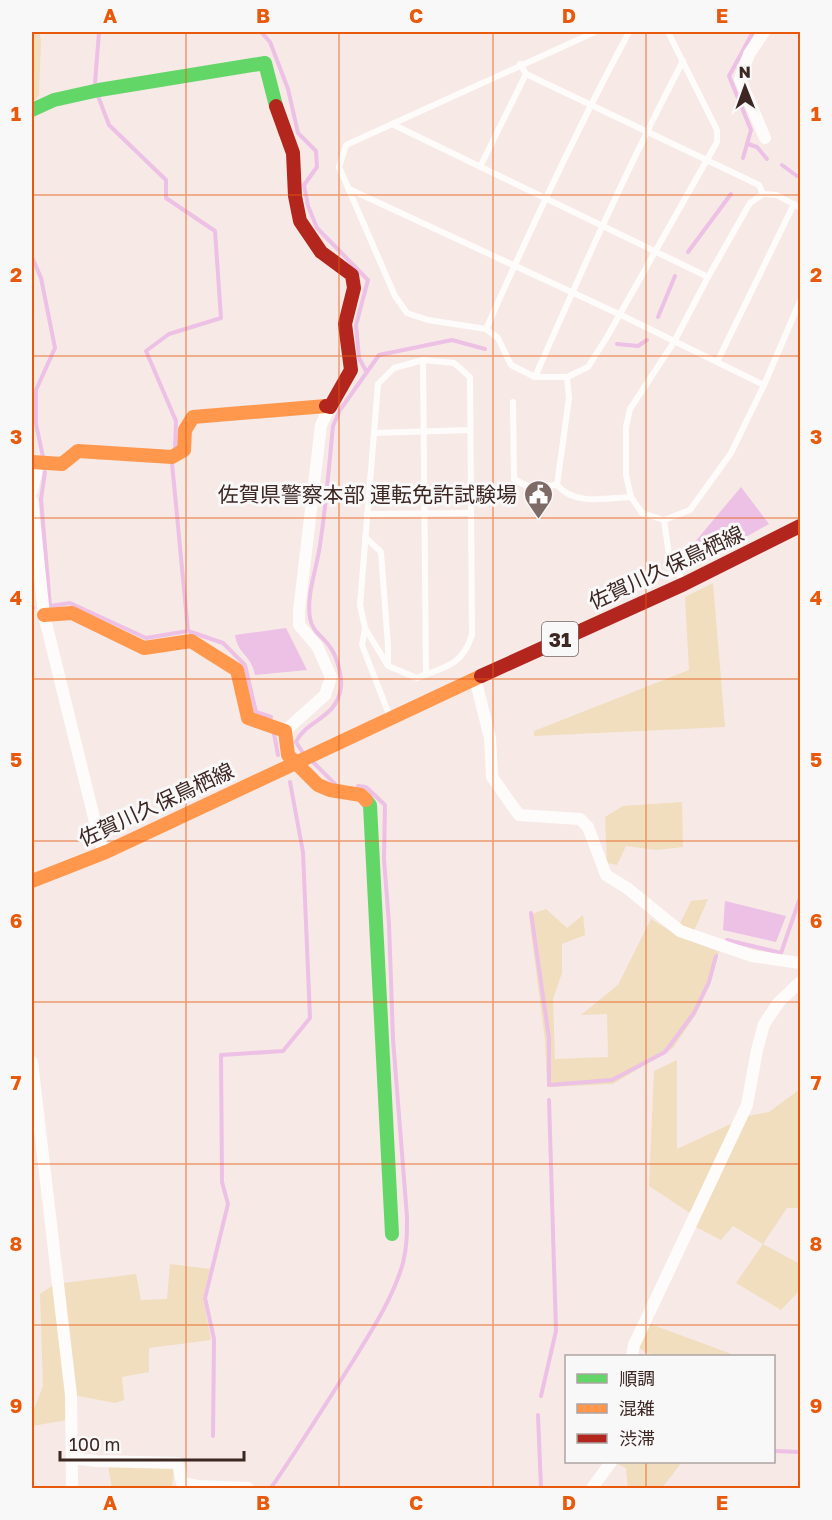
<svg xmlns="http://www.w3.org/2000/svg" width="832" height="1520" font-family="'Golos Text','Noto Sans JP',sans-serif">
	<style>
		.green { fill: #f0debe }
		.water { fill: #edc0e5 }
		.lines { fill: none; stroke-linecap: round; stroke-linejoin: round }
		.stream { stroke: #edc0e5; stroke-width: 4 }
		.lane { stroke: #fefcfb; stroke-width: 6 }
		.street { stroke: #fefcfb; stroke-width: 12 }
		.fast { stroke: #63d668; stroke-width: 14 }
		.slow { stroke: #ff974d; stroke-width: 14 }
		.jam { stroke: #b3261e; stroke-width: 14 }
		.grid { fill: none; stroke: #e8590c; stroke-width: 1.5; stroke-opacity: 0.55 }
		.labels { text-anchor: middle; dominant-baseline: central; stroke-width: 6; stroke-linejoin: round; paint-order: stroke }
		.shield { fill: #f8f8f8; stroke: #756663; stroke-width: 1.5 }
		.shield-label { font-size: 20px; font-weight: bold; fill: #3d2723 }
		.poi-label { font-size: 21px; fill: #3d2723; stroke: #f8f8f8; text-anchor: end }
		.street-label { font-size: 21px; fill: #3d2723; stroke: #f8f8f8 }
		.neatline { fill: none; stroke: #e8590c; stroke-width: 2 }
		.grid-label { font-size: 20px; text-anchor: middle; font-weight: bold; fill: #e8590c }
	</style>
	<rect width="100%" height="100%" fill="#f7e9e6"/>
	<g class="green">
		<path d="M32 32H39L41 40 39 96 32 103Z"/>
		<path d="M713 583 725 727 534 736V731L689 670 685 597Z"/>
		<path d="M682 802 683 847 657 850 626 846 617 865 607 863 605 817 623 806Z"/>
		<path d="M708 899 690 940 719 952 710 984 696 1014 673 1048 613 1084 547 1087 545 1040 529 915 546 909 567 928 583 915 585 935 562 944V973L553 999 555 1059 608 1057 607 1014 581 1015 618 985 651 919 675 934 691 901Z"/>
		<path d="M677 1060V1149L748 1116 769 1112 800 1089V1175L798 1208H787L763 1244 798 1263 800 1290 781 1310 736 1283 763 1244 733 1226 721 1240 694 1226 690 1213 649 1186 654 1071Z"/>
		<path d="M170 1264 210 1269 203 1298 211 1340 149 1348V1372L122 1377 124 1400 115 1403 68 1394 67 1420 32 1426V1410L34 1409 43 1386 40 1294 55 1284 136 1274 141 1300 167 1299Z"/>
		<path d="M650 1324 737 1356H653L639 1348Z"/>
		<path d="M616 1463V1462H682L662 1488H628L626 1468Z"/>
		<path d="M108 1466H174L172 1488H112Z"/>
	</g>
	<g class="water">
		<path d="M741 487 769 524 710 557 694 543Z"/>
		<path d="M286 628 307 670 255 675C251 654 238 655 235 635Z"/>
		<path d="M725 901 786 916 776 942 723 930Z"/>
	</g>
	<g class="lines">
		<g class="stream">
			<path d="M261 32 270 42 288 89 298 133 316 151 317 167 304 185 308 206 317 228 368 280 356 325 359 358 366 371"/>
			<path d="M95 83 99 32"/>
			<path d="M98 96 109 125 166 180V198L215 231 221 318 169 334 146 351 176 421 175 450"/>
			<path d="M748 144 757 147 767 159"/>
			<path d="M743 158 751 130 729 76 753 32"/>
			<path d="M782 165 797 176H800"/>
			<path d="M688 252 731 194"/>
			<path d="M32 257 41 278 55 348 36 390V424L43 457"/>
			<path d="M658 317 675 276"/>
			<path d="M617 344 638 346 647 340"/>
			<path d="M172 463 188 631 223 643 245 665 256 712 271 717"/>
			<path d="M45 472 41 499 50 606 70 603 146 638 188 631"/>
			<path d="M32 608H33"/>
			<path d="M274 734 278 755"/>
			<path d="M303 753 296 742C307 719 337 719 341 687 342 676 337 656 330 647 323 636 312 632 310 618 306 595 317 568 320 545 326 506 329 466 333 426L340 410 379 355 452 340 485 349"/>
			<path d="M313 762 335 784"/>
			<path d="M531 913 549 1038V1085L612 1080 665 1052 694 1013 709 982 716 956"/>
			<path d="M727 940 781 953 800 898"/>
			<path d="M541 1396 556 1331 549 1100"/>
			<path d="M538 1415 541 1488"/>
			<path d="M213 1436 214 1339 205 1298 228 1204 222 1182 221 1055 283 1051 310 1018 303 852 290 782"/>
			<path d="M774 1451 800 1452"/>
			<path d="M271 1488C299 1447 326 1404 353 1361 372 1330 393 1298 403 1263 407 1247 407 1233 407 1217L393 1039 389 924 384 859 385 805 366 787 358 786"/>
		</g>
		<g class="lane">
			<path d="M595 32 346 145 339 167 395 296 407 313 428 320 486 329 498 338 511 365 535 377H567L588 367 607 337 717 142V130L668 32"/>
			<path d="M520 64 526 74 759 185 763 194"/>
			<path d="M392 124 708 277"/>
			<path d="M480 167 526 74"/>
			<path d="M349 189 621 315 764 385"/>
			<path d="M486 329C531 228 577 129 629 32"/>
			<path d="M423 360 454 363 470 377 472 635C462 666 445 667 417 678L388 666 365 628 360 605 378 384 394 368Z"/>
			<path d="M423 360 426 674"/>
			<path d="M717 362 794 204"/>
			<path d="M535 377C582 270 629 164 683 61"/>
			<path d="M567 377 569 398 557 485C575 506 606 498 631 497"/>
			<path d="M513 402 514 479 529 487 557 485"/>
			<path d="M374 433 470 430"/>
			<path d="M367 514 471 513"/>
			<path d="M664 520 690 510 731 453 764 385 800 301"/>
			<path d="M365 537 381 552 388 646V664"/>
			<path d="M684 583 669 555 664 520 642 513 631 497 626 475V427L630 409 674 342 708 277 750 203 763 194 777 195 800 208"/>
			<path d="M365 628 362 645 390 717"/>
		</g>
		<g class="street">
			<path d="M764 32 749 54 740 79 765 138"/>
			<path d="M32 491 36 473 35 463"/>
			<path d="M32 501 44 615 100 842 106 852"/>
			<path d="M475 678 490 738 492 777 519 815 580 819 588 827 606 875 627 888 680 931 752 956 800 963"/>
			<path d="M285 731 325 695 331 677 317 646 299 625V611L321 425 330 407"/>
			<path d="M32 1062 71 1395 72 1488"/>
			<path d="M632 1356 634 1345 747 1105 757 1050 764 1024 779 1002 800 982"/>
			<path d="M72 1458 96 1461 178 1463 182 1483 197 1486 248 1488"/>
			<path d="M592 1488 611 1462"/>
		</g>
		<g class="fast">
			<path d="M32 110 54 100 99 90 265 63 276 106"/>
			<path d="M366 800 370 805 392 1234"/>
		</g>
		<g class="slow">
			<path d="M32 462 62 464 78 451 172 457 184 450 185 430 193 417 326 406"/>
			<path d="M44 615 72 613 144 648 191 641 237 670 248 718 285 731 288 755 318 785 330 790 361 795 366 800"/>
			<path d="M32 881 106 852 481 676"/>
		</g>
		<g class="jam">
			<path d="M276 106 293 153 295 196 300 221 321 252 352 275 354 288 345 324 351 370 330 407 326 406"/>
			<path d="M481 676 684 584 800 526"/>
		</g>
	</g>
	<path class="grid" d="M186 32V1488M339 32V1488M493 32V1488M646 32V1356M32 195H800M32 356H800M32 518H800M32 679H800M32 841H800M32 1002H800M32 1164H800M32 1325H800M646 1462V1488"/>
	<defs>
		<symbol id="civic-pin" viewBox="-11 -11 22 30"><path d="M0 17L-7.5 6A9.5 9.5 0 1 1 7.5 6Z" fill="#7e6b67" stroke="#f8f8f8"/><path d="M-.6-6.5H3V-4.5H.6V-3L4-1V1h2V6H-6V1h2V-1L-.6-3ZM-1.2 2.5V6h2.4V2.5Z" fill="#fff"/></symbol>
	</defs>
	<g fill-rule="evenodd">
		<use href="#civic-pin" x="522" y="478" width="33" height="45"/>
	</g>
	<g class="labels">
		<rect class="shield" x="542" y="622" width="36" height="34" rx="4.5"/>
		<g class="shield-label">
			<text x="560" y="639">31</text>
		</g>
		<g class="poi-label">
			<text x="517" y="494">佐賀県警察本部 運転免許試験場</text>
		</g>
		<g class="street-label">
			<text transform="translate(666 567) rotate(-25)">佐賀川久保鳥栖線</text>
			<text transform="translate(156 804) rotate(-25)">佐賀川久保鳥栖線</text>
		</g>
	</g>
	<rect width="832" height="1520" fill="none" stroke="#f8f8f8" stroke-width="66"/>
	<rect x="565" y="1355" width="210" height="108" fill="#f8f8f8" stroke="#ada4a3" stroke-width="1.5"/>
	<rect x="577" y="1374" width="30" height="9" fill="#63d668" stroke="#ada4a3" stroke-width="1.5"/>
	<text x="619" y="1385" font-size="18" fill="#3d2723">順調</text>
	<rect x="577" y="1404" width="30" height="9" fill="#ff974d" stroke="#ada4a3" stroke-width="1.5"/>
	<text x="619" y="1415" font-size="18" fill="#3d2723">混雑</text>
	<rect x="577" y="1434" width="30" height="9" fill="#b3261e" stroke="#ada4a3" stroke-width="1.5"/>
	<text x="619" y="1445" font-size="18" fill="#3d2723">渋滞</text>
	<g transform="translate(745 87) rotate(359)" stroke="#f8f8f8" stroke-width="4.5" paint-order="stroke">
	<path d="M0-4.5L10 22L0 15L-10 22Z" fill="#3d2723"/>
	<text y="-9" font-size="16" font-weight="bold" text-anchor="middle" fill="#3d2723">N</text>
	</g>
	<path d="M60 1451v9h184v-9" fill="none" stroke="#3d2723" stroke-width="3"/>
	<text x="69" y="1451" font-size="18" fill="#3d2723" stroke="#f8f8f8" stroke-width="4.5" paint-order="stroke">100 m</text>
	<rect x="33" y="33" width="766" height="1454" class="neatline"/>
	<g class="grid-label">
		<text x="110" y="23">A</text>
		<text x="263" y="23">B</text>
		<text x="416" y="23">C</text>
		<text x="569" y="23">D</text>
		<text x="722" y="23">E</text>
		<text x="16" y="121">1</text>
		<text x="816" y="121">1</text>
		<text x="16" y="282">2</text>
		<text x="816" y="282">2</text>
		<text x="16" y="444">3</text>
		<text x="816" y="444">3</text>
		<text x="16" y="605">4</text>
		<text x="816" y="605">4</text>
		<text x="16" y="767">5</text>
		<text x="816" y="767">5</text>
		<text x="16" y="928">6</text>
		<text x="816" y="928">6</text>
		<text x="16" y="1090">7</text>
		<text x="816" y="1090">7</text>
		<text x="16" y="1251">8</text>
		<text x="816" y="1251">8</text>
		<text x="16" y="1413">9</text>
		<text x="816" y="1413">9</text>
		<text x="110" y="1510">A</text>
		<text x="263" y="1510">B</text>
		<text x="416" y="1510">C</text>
		<text x="569" y="1510">D</text>
		<text x="722" y="1510">E</text>
	</g>
</svg>
